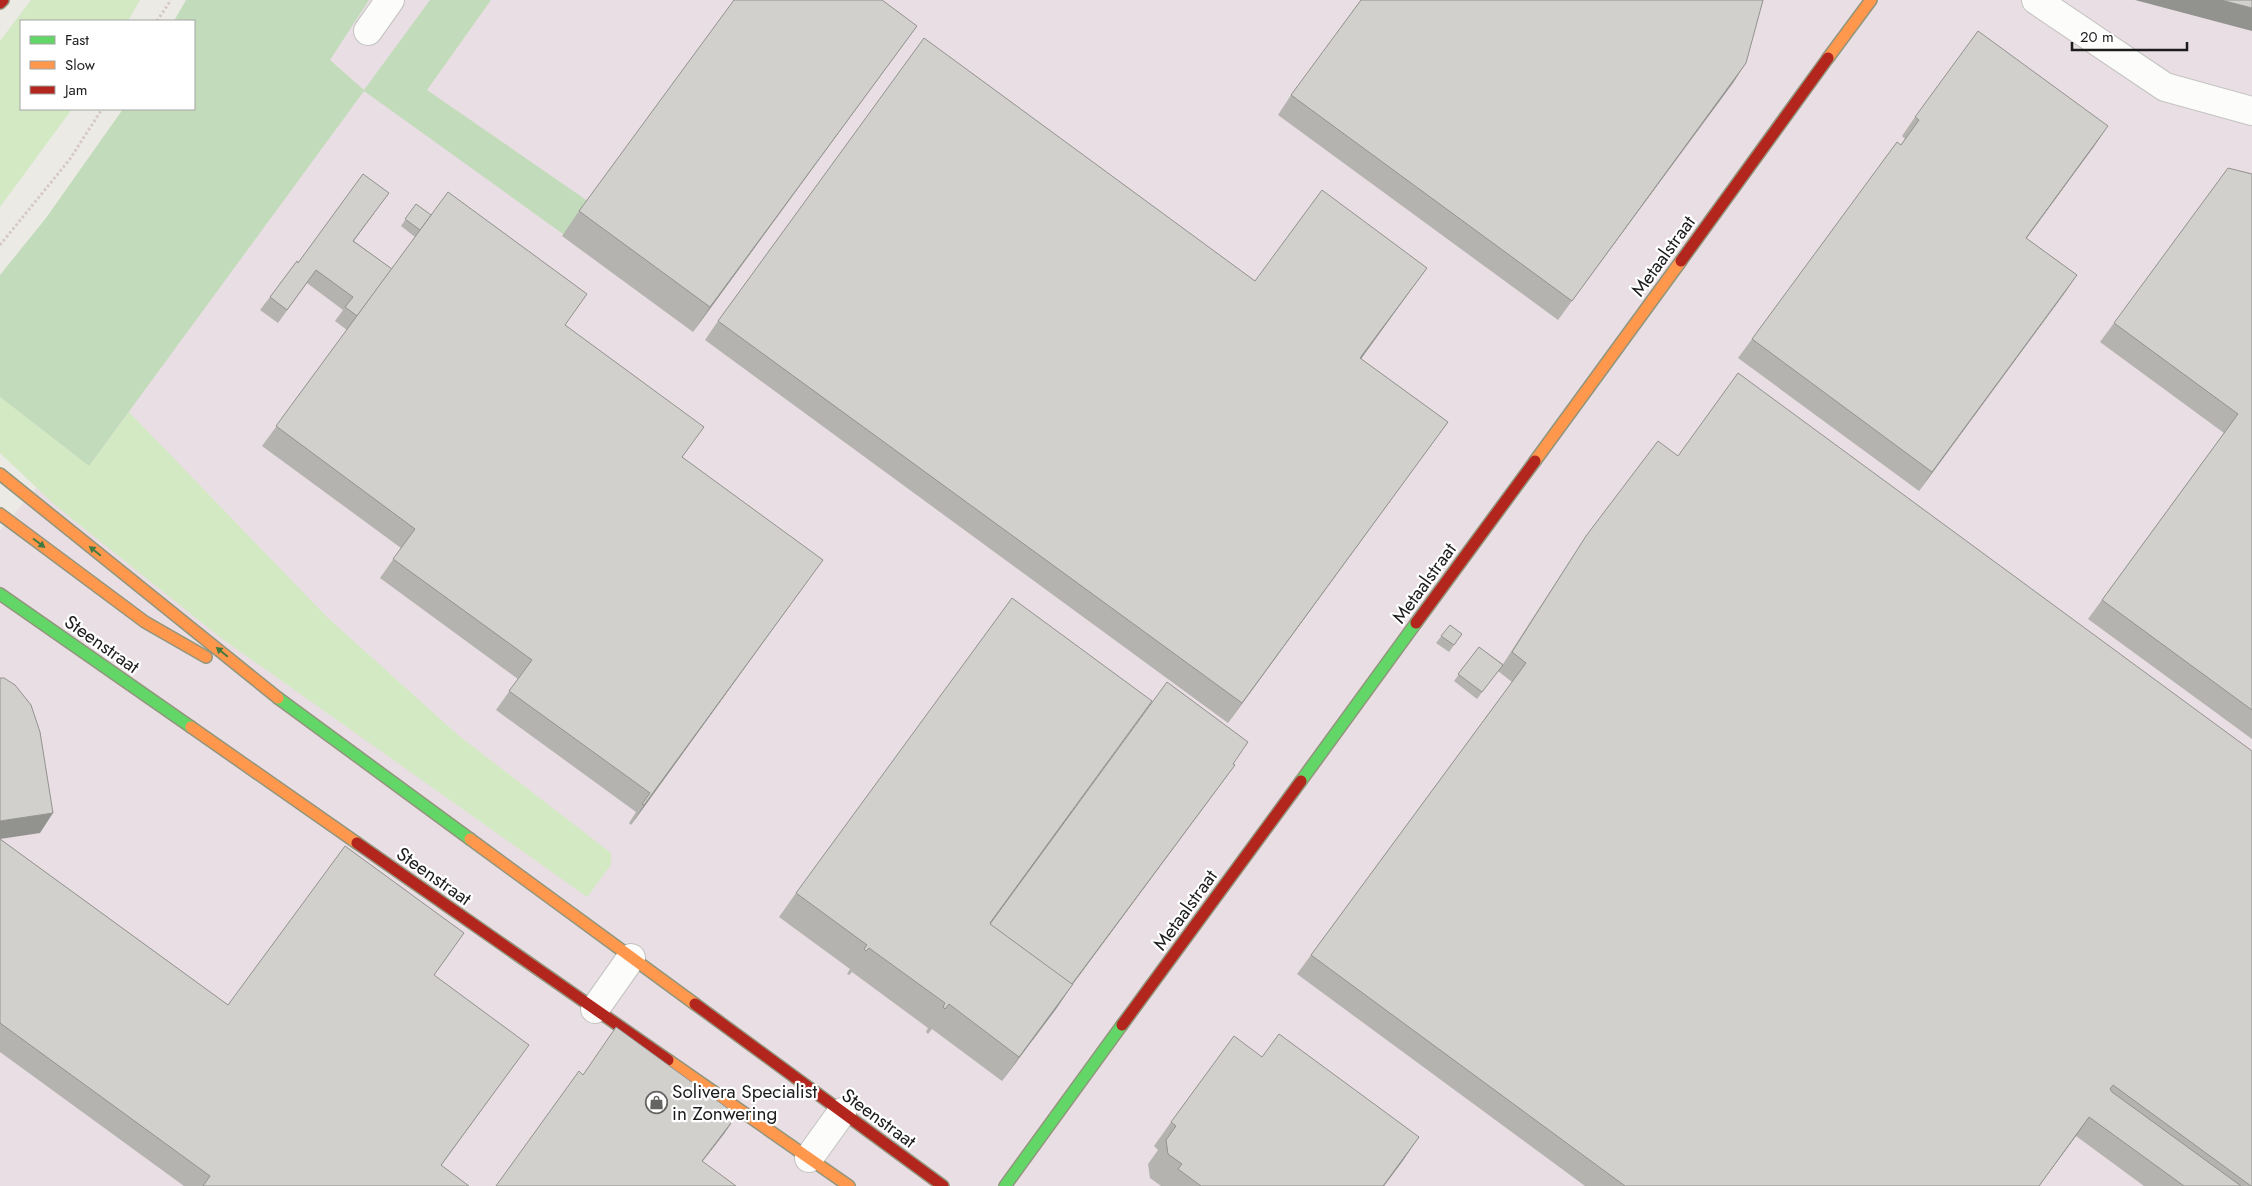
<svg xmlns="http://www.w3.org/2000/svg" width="2252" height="1186" font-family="Jost,sans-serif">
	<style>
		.industrial { fill: #e9dee3 }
		.grass { fill: #d3e9c3 }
		.forest { fill: #c2dbba }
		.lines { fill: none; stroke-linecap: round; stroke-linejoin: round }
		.street-casing { stroke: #c3c3c1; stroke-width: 30 }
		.fast-casing { stroke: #91957d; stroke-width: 14 }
		.slow-casing { stroke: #91957d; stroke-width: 14 }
		.jam-casing { stroke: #91957d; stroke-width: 14 }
		.path { stroke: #d6c9c4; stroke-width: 3; stroke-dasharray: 2.5 2.5; stroke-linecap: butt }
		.street { stroke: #fcfcfb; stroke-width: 28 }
		.fast { stroke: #63d668; stroke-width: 11 }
		.slow { stroke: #ff974d; stroke-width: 11 }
		.jam { stroke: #b3261e; stroke-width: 11 }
		.wall { fill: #b4b3af }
		.shaded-wall { fill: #92928f }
		.building { fill: #d1d0cc; stroke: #92928f }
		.oneway { fill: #407942 }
		.labels { text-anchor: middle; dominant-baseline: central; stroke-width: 4.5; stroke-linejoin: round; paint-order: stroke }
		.street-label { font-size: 19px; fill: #1c1c1c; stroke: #fff }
		.poi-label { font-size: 19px; fill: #1c1c1c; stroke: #fff; text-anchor: start }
	</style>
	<rect width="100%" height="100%" fill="#ebeae5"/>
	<path class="industrial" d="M367 0H2252V1186H0V531L71 447Z"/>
	<g class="grass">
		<path d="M31 0H140L128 21H21V109H72L0 207V41Z"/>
		<path d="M0 397 89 466 129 412 328 618 458 735 611 853V865L587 897 221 638 56 506 0 453Z"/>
	</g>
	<path class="forest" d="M186 0H369L330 60 364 90 430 0H491L427 90 608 215 584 249 364 91 89 466 0 397V275L46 218 123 109H194V21H174Z"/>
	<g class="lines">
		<defs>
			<g id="street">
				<path d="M2036 0 2165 87 2252 111"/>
				<path d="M368 31 390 0"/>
				<path d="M595 1009 631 958"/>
				<path d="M809 1158 842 1112"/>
			</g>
			<g id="fast">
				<path d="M0 594 191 727"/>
				<path d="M278 698 470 839"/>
				<path d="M1301 781 1416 623"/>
				<path d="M1005 1186 1122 1025"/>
			</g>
			<g id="slow">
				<path d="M1828 58 1871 0"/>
				<path d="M1535 461 1681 261"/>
				<path d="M0 474 278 698"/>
				<path d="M0 514 145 622 206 657"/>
				<path d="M191 727 357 843"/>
				<path d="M470 839 695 1004"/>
				<path d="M668 1060 849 1186"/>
			</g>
			<g id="jam">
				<path d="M0 3 3 0"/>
				<path d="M1681 261 1828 58"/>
				<path d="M1416 623 1535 461"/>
				<path d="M357 843 668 1060"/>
				<path d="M695 1004 943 1186"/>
				<path d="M1122 1025 1301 781"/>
			</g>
		</defs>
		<use href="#street" class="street-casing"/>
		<use href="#fast" class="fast-casing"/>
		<use href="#slow" class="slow-casing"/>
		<use href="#jam" class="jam-casing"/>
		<g class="path">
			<path d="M157 21 171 0"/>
			<path d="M0 245 70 159 102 109"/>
		</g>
		<use href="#street" class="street"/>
		<use href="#fast" class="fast"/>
		<use href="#slow" class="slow"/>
		<use href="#jam" class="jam"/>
	</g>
	<g class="wall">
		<path d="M917 26 693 332 562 236 579 211Z"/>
		<path d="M1746 63 1558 320 1278 115 1291 95Z"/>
		<path d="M1915 117 2095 145 2026 238 2077 275 1919 491 1738 358 1752 339 1905 139 1902 136Z"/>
		<path d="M2252 174V739L2088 619 2224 433 2100 342 2114 323Z"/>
		<path d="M389 193 354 241 392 269 415 237 401 226 416 204 566 325 683 457 809 579 631 825 629 823 636 812 496 710 518 679 380 578 401 548 262 446 347 330 335 321 343 310 307 283 278 323 260 310 270 297 298 263Z"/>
		<path d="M1427 268 1361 359 1448 422 1228 723 705 340 718 321Z"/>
		<path d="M1586 536 2252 1186H2144L2076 1136 2039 1186H1585L1297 974 1512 682 1498 671 1477 699 1454 681 1479 647 1503 664 1573 556Z"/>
		<path d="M1450 625 1462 634 1449 652 1436 643Z"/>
		<path d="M1233 764 1235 765 1221 784 1073 984 1056 1009 1002 1081 932 1029 928 1034 926 1032 928 1028 852 972 849 975 847 974 850 969 779 917 796 893Z"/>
		<path d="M0 839 228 1005 451 952 434 975 515 1064 441 1166 469 1186H184L0 1052Z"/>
		<path d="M1262 1057 1419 1137 1384 1186H1161L1150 1178 1148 1164 1158 1150 1154 1146 1171 1122Z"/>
	</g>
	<g class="shaded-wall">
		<path d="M2135 0H2221L2252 8V31Z"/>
		<path d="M917 26 899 50 693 332 710 307Z"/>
		<path d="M1746 63 1733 83 1558 320 1572 301Z"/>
		<path d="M2108 126 2095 145 2013 257 2026 238Z"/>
		<path d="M1427 268 1413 287 1347 378 1360 358Z"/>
		<path d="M2077 275 2064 294 1919 491 1932 472Z"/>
		<path d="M1448 422 1434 441 1228 723 1242 703Z"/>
		<path d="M823 560 809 579 631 825 644 805Z"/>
		<path d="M1235 765 1221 784 1055 1008 1068 989Z"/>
		<path d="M53 813 40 833 0 839V821Z"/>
		<path d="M1073 984 1056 1009 1002 1081 1019 1057Z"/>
		<path d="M737 1115 724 1134 688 1180 702 1161Z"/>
		<path d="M2089 1117 2076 1136 2039 1186Z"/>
		<path d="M1419 1137 1402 1162 1384 1186H1383Z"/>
	</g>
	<g class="building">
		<path d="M734 0H882L917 26 710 307 579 211Z"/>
		<path d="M1361 0H1763L1746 63 1572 301 1291 95Z"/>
		<path d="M2221 0H2252V8Z"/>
		<path d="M1978 31 2108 126 2026 238 2077 275 1932 472 1752 339 1897 142 1901 145 1919 120 1915 117Z"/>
		<path d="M924 38 1255 281 1322 190 1427 268 1360 358 1448 422 1242 703 718 321Z"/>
		<path d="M2228 168 2252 174V710L2102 600 2238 414 2114 323Z"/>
		<path d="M363 174 389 193 353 241 392 269 357 316 345 307 353 297 316 270 287 310 270 297 297 261 298 263Z"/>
		<path d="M448 192 587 294 565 325 704 427 682 457 823 560 644 805 642 804 650 793 509 691 532 660 393 559 415 529 276 426Z"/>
		<path d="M416 204 431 215 420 230 405 219Z"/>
		<path d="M1738 373 2252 751V1186H2251L2113 1085 2110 1089 2112 1092 2241 1186H2184L2089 1117 2039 1186H1625L1311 955 1526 663 1512 652 1586 536 1658 441 1678 456Z"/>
		<path d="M1012 598 1152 701 990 923 1073 984 1019 1057 949 1004 945 1009 943 1007 945 1003 869 948 866 951 864 949 867 945 796 893Z"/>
		<path d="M1450 625 1462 634 1454 645 1441 636Z"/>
		<path d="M1479 647 1503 665 1482 692 1458 674Z"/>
		<path d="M0 678H4L15 685 31 705 40 732 53 813 0 821Z"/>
		<path d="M1167 682 1248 742 1233 764 1235 765 1072 984 990 924Z"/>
		<path d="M0 839 228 1005 345 846 464 933 434 975 529 1045 441 1165 469 1186H203L210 1176 0 1023Z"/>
		<path d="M616 1027 737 1115 702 1161 736 1186H496L579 1071 583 1075Z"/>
		<path d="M1279 1034 1419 1137 1383 1186H1201L1178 1169 1182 1164 1168 1154 1166 1140 1176 1126 1171 1122 1234 1036 1262 1057Z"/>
	</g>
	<defs><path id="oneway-solid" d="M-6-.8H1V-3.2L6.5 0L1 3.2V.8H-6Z" transform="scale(1.25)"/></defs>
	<g class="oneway">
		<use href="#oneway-solid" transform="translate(39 543) rotate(37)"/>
		<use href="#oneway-solid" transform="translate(95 551) rotate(-141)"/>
		<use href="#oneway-solid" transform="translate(222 652) rotate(-141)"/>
	</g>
	<defs>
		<symbol id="shop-ring" viewBox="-11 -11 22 22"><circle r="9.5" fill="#fff" stroke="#646462" stroke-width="1.5"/><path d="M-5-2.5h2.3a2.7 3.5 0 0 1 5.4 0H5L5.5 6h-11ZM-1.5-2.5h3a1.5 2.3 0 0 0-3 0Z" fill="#646462"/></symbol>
	</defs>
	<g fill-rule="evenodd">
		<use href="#shop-ring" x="644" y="1090" width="25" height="25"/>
	</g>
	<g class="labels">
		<g class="street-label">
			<text transform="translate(1663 256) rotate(-54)">Metaalstraat</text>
			<text transform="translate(1424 583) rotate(-54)">Metaalstraat</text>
			<text transform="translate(102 644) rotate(35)">Steenstraat</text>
			<text transform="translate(434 876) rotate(35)">Steenstraat</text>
			<text transform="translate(1185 910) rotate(-54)">Metaalstraat</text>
			<text transform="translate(879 1118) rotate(36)">Steenstraat</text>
		</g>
		<g class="poi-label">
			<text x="672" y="1091">Solivera Specialist<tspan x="672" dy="22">in Zonwering</tspan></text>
		</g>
	</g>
	<rect x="20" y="20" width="175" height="90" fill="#ffffff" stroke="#a4a4a4"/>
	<rect x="30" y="36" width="25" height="8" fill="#63d668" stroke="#a4a4a4"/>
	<text x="65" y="45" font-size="15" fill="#1c1c1c">Fast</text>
	<rect x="30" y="61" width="25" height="8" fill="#ff974d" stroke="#a4a4a4"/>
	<text x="65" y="70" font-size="15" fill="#1c1c1c">Slow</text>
	<rect x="30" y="86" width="25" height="8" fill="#b3261e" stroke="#a4a4a4"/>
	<text x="65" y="95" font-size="15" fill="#1c1c1c">Jam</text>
	<path d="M2072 42v8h115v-8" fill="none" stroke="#1c1c1c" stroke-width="2.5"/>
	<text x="2080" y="42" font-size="15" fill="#1c1c1c" stroke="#ffffff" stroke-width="4" paint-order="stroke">20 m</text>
</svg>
